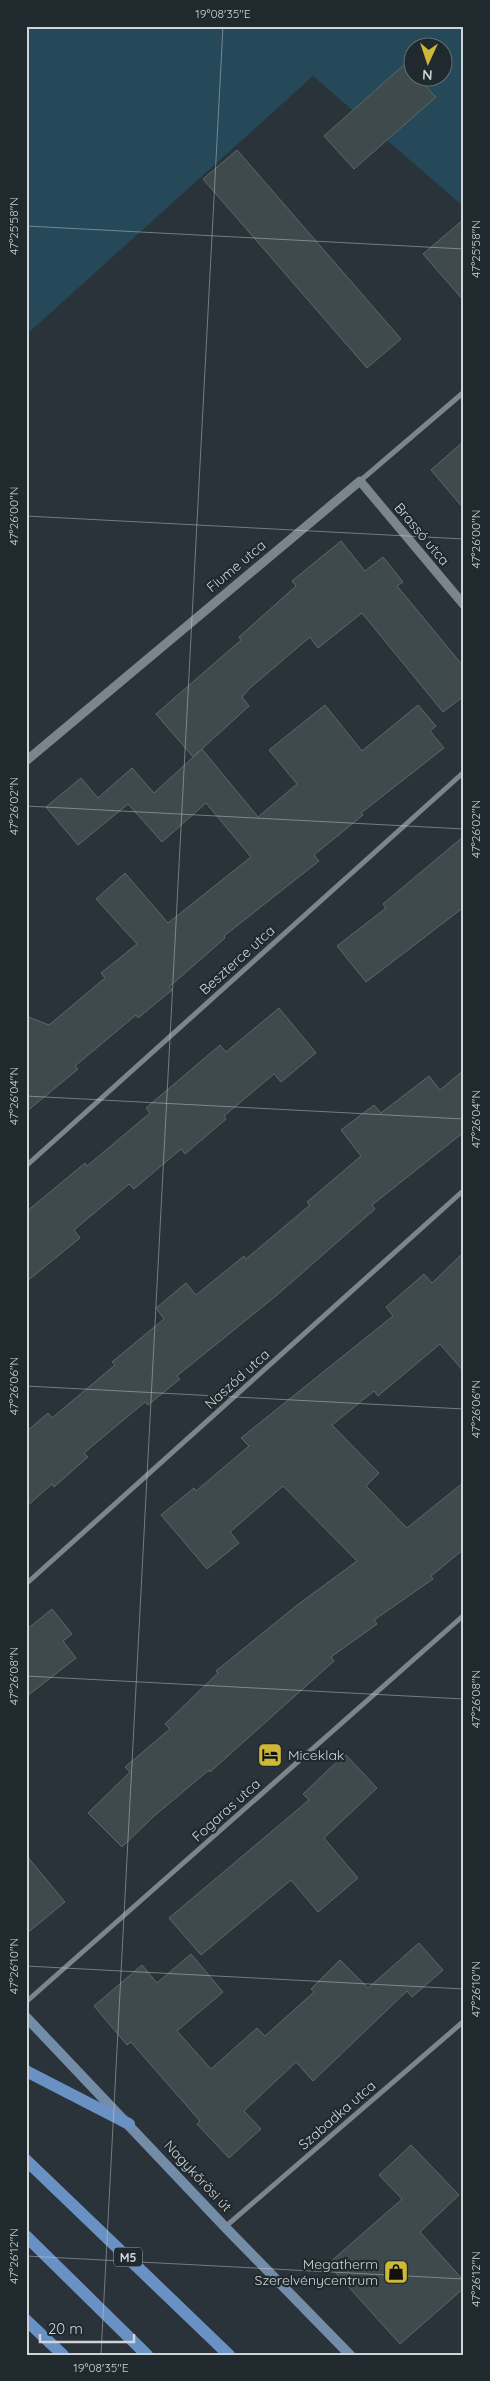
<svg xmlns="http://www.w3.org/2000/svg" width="490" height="2381" font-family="Quicksand,sans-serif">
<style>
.green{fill:#254959;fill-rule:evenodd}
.building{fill:#3e4a4c;stroke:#5c696a}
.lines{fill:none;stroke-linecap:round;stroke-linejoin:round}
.minor{stroke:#7b868c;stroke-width:5}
.tertiary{stroke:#7b868c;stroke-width:9}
.secondary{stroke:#738ca7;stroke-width:10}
.primary{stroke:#6a91c3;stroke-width:12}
.ticks{fill:none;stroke:#ced4d7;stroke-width:1;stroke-opacity:0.45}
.labels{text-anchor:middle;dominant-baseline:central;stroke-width:4.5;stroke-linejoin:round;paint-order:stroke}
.shield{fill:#20292e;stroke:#9aa1a4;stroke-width:1}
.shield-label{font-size:12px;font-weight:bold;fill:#ced4d7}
.street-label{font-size:14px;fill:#ced4d7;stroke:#20292e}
.poi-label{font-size:14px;fill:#ced4d7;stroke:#20292e;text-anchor:start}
.neatline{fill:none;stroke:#ced4d7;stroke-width:2}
.ticks-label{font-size:12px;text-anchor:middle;fill:#ced4d7}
</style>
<rect width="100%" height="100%" fill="#293339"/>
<path class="green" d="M26,26H464V207L313,76L26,335ZM412,48H442V78H412Z"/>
<path class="building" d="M406,63L412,71V78H418L436,97L354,169L324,136Z
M237,150L401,339L367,368L203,179Z
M464,219V301L423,254Z
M464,441V509L431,470Z
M341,541L365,571L383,557L403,582L397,586L464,667V696L443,712L362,613L318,648L310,637L250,688L242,697L249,706L193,757L156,714L241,640L239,637L296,586L292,581Z
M325,705L362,751L418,705L436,726L430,731L444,748L361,813L363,815L314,855L319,861L224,936L225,938L169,987L172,990L138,1018L136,1015L75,1066L78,1069L26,1112V1016L49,1025L105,978L101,973L137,944L96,899L125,873L168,923L251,857L206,803L162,842L128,804L78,845L46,807L81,778L98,798L132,768L154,793L202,749L258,817L297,784L269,750Z
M464,836V907L366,982L337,946L386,908L383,904Z
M279,1008L316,1053L281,1082L274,1074L224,1116L226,1119L185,1154L181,1149L134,1189L129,1184L74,1230L80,1238L26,1282V1212L85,1163L87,1166L150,1113L146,1108L220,1045L226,1052Z
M464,1070V1132L372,1205L375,1209L277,1295L177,1376L180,1379L148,1405L145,1402L84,1453L88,1457L54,1487L52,1484L26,1507V1432L48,1413L52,1418L115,1365L112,1362L164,1319L156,1308L186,1283L196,1295L244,1256L246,1259L310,1205L307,1202L361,1156L341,1130L374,1105L381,1113L429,1076L440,1090Z
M464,1252V1372L440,1344L378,1396L374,1391L332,1425L379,1473L366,1486L407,1528L464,1482V1549L431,1576L433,1579L374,1620L377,1624L331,1657L334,1661L210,1772L209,1770L153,1817L122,1847L88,1813L130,1772L125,1767L170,1729L165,1724L218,1673L216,1671L296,1606L357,1561L283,1486L230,1532L239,1543L207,1569L161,1515L194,1488L196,1491L249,1446L241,1438L393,1316L386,1307L424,1274L432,1283Z
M52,1609L72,1634L63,1641L76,1658L26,1697V1630Z
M345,1754L377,1788L324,1838L358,1878L318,1912L291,1880L201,1955L169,1918L309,1800L303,1794Z
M26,1855L65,1902L26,1934Z
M419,1943L443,1970L412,1997L407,1991L313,2081L296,2062L244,2111L261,2129L229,2158L197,2124L200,2121L131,2042L127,2045L94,2006L142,1965L157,1983L191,1954L223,1992L177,2031L211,2069L257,2028L265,2036L314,1992L311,1989L340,1960L368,1988Z
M411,2145L459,2195L420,2232L464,2281V2288L400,2344L328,2264L402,2199L379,2175Z"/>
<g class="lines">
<path class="minor" d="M360,481L464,392
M26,1166L464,772
M26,1584L464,1190
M26,2002L464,1615
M225,2227L464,2021"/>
<path class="tertiary" d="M26,761L360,481L464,605"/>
<path class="secondary" d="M26,2017L225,2227L350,2355"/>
<path class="primary" d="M26,2071L129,2124
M26,2160L229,2355
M26,2236L147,2355
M26,2320L63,2355"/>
</g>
<path class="ticks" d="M26,226L464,249M26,516L464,539M26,806L464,829M26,1096L464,1119M26,1386L464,1409M26,1676L464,1699M26,1966L464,1989M26,2256L464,2279M101,2355L223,26"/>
<defs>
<symbol id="hotel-square" viewBox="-11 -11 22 22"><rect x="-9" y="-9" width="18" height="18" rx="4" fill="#cfb837" stroke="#20292e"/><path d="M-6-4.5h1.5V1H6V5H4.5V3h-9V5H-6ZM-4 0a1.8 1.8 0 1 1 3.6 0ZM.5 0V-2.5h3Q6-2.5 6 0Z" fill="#111"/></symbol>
<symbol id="shop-square" viewBox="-11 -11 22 22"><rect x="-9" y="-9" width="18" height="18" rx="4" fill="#cfb837" stroke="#20292e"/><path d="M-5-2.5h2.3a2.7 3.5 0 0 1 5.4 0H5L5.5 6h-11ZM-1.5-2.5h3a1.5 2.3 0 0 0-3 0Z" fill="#111"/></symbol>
</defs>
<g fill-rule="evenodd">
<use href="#hotel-square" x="256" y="1741" width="28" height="28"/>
<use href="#shop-square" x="382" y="2258" width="28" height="28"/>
</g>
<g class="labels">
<rect class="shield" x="114" y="2247.5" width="28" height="19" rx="4"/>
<g class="shield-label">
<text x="128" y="2257">M5</text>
</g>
<g class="street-label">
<text transform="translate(422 534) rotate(50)">Brassó utca</text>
<text transform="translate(236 566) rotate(-40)">Fiume utca</text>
<text transform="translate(237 960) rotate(-42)">Beszterce utca</text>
<text transform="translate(237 1379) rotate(-42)">Naszód utca</text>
<text transform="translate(226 1810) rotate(-42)">Fogaras utca</text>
<text transform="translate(337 2115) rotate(-41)">Szabadka utca</text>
<text transform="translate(198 2176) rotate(47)">Nagykőrösi út</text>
</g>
<g class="poi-label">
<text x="288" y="1755">Miceklak</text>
<text x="378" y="2264" text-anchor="end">Megatherm<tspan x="378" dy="16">Szerelvénycentrum</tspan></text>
</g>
</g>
<rect width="490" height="2381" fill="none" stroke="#20292e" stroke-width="55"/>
<g transform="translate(428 62) rotate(183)"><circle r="24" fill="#20292e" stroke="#666d72"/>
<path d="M0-4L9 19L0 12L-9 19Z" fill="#cfb837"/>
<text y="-8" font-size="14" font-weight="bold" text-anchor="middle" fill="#ced4d7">N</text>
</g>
<path d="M40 2334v8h94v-8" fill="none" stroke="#ced4d7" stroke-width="2.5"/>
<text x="48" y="2334" font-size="15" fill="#ced4d7" stroke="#20292e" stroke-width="4" paint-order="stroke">20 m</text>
<rect x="28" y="28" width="434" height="2326" class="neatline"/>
<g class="ticks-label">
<text x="223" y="18">19°08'35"E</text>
<text transform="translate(14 226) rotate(-90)" y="4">47°25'58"N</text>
<text transform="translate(476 249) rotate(-90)" y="4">47°25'58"N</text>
<text transform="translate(14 516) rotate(-90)" y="4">47°26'00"N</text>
<text transform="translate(476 539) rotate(-90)" y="4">47°26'00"N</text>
<text transform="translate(14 806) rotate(-90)" y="4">47°26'02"N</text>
<text transform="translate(476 829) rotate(-90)" y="4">47°26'02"N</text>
<text transform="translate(14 1096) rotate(-90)" y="4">47°26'04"N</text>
<text transform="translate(476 1119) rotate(-90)" y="4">47°26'04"N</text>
<text transform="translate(14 1386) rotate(-90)" y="4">47°26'06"N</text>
<text transform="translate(476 1409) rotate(-90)" y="4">47°26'06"N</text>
<text transform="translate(14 1676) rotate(-90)" y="4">47°26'08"N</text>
<text transform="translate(476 1699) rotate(-90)" y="4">47°26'08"N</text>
<text transform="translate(14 1966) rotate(-90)" y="4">47°26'10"N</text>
<text transform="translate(476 1989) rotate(-90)" y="4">47°26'10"N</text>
<text transform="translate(14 2256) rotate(-90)" y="4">47°26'12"N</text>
<text transform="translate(476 2279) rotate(-90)" y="4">47°26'12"N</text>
<text x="101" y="2372">19°08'35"E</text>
</g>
</svg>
